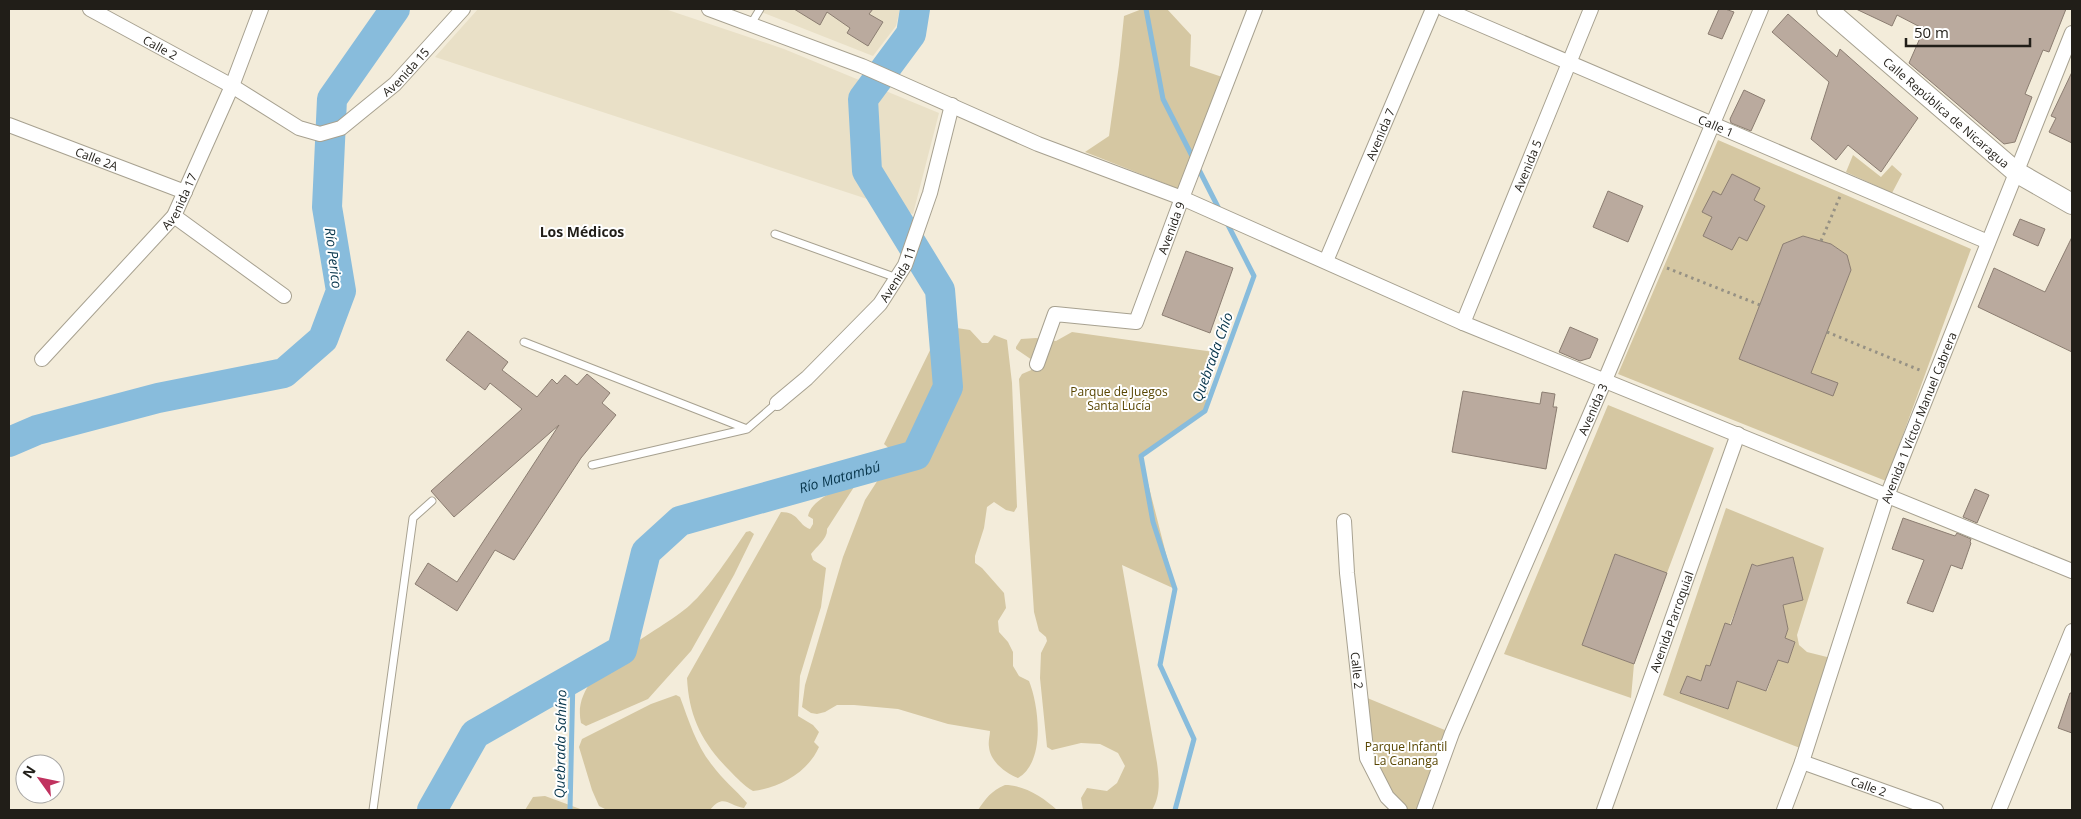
<svg xmlns="http://www.w3.org/2000/svg" width="2081" height="819" font-family="'Open Sans',sans-serif">
<style>
.built{fill:#e9e0c7}
.green{fill:#d5c7a2;fill-rule:evenodd}
.lines{fill:none;stroke-linecap:round;stroke-linejoin:round}
.stream{stroke:#88bcdc;stroke-width:5}
.river{stroke:#88bcdc;stroke-width:30}
.building{fill:#baaa9e;stroke:#8b7d71}
.service-casing{stroke:#a7a190;stroke-width:9}
.minor-casing{stroke:#a7a190;stroke-width:16}
.secondary-casing{stroke:#a7a190;stroke-width:22}
.path{stroke:#969184;stroke-width:3;stroke-dasharray:2.5 4;stroke-linecap:butt}
.service{stroke:#fff;stroke-width:7}
.minor{stroke:#fff;stroke-width:14}
.secondary{stroke:#fff;stroke-width:20}
.labels{text-anchor:middle;dominant-baseline:central;stroke-width:4;stroke-linejoin:round;paint-order:stroke}
.street-label{font-size:12px;fill:#211e18;stroke:#fff}
.park-label{font-size:12px;fill:#584501;stroke:#fff}
.neighbourhood-label{font-size:14px;font-weight:bold;fill:#211e18;stroke:#fff}
.water-label{font-size:14px;font-style:italic;fill:#07354b;stroke:#fff}
</style>
<rect width="100%" height="100%" fill="#f3ecda"/>
<path class="built" d="M478,9H665L784,49L939,113L913,214L435,57Z
M754,9H900L896,26L873,56Z"/>
<path class="green" d="M1142,9H1167L1191,35L1190,66L1228,79L1184,191L1085,152L1109,136L1119,65L1124,16Z
M1718,140L1971,249L1886,481L1618,374ZM1803,236L1831,244L1847,255L1851,270L1811,373L1837,383L1833,395L1739,359L1783,244Z
M1853,155L1881,177L1892,165L1902,174L1892,193L1846,172Z
M950,327L970,330L982,343H988L994,335L1007,340L1012,383L1017,507L1014,512L1006,510L994,502L987,507L984,528L975,556V563L982,568L1004,593L1006,608L998,621L999,632L1008,642L1013,652V666L1019,676L1029,681C1039,706 1046,762 1018,778C1005,773 990,761 989,747C988,741 990,736 990,731L948,724L898,709L854,705H837L825,712L817,714L811,713L802,707L805,685L843,557L865,500L885,469L892,451L884,444L937,336L941,329Z
M1072,332L1214,352L1205,411L1141,456L1175,589L1122,565L1157,763C1159,779 1161,795 1152,810H1083L1081,798L1087,788L1107,791L1117,783L1125,766L1118,753L1100,744L1081,743L1052,750L1047,747L1040,678L1041,653L1047,641L1046,637L1039,631L1034,612L1019,379L1022,374L1036,368L1035,362L1016,349V347L1021,339L1036,338L1056,341Z
M1608,405L1714,448L1667,573L1615,554L1582,645L1634,664L1631,698L1504,654Z
M851,484L854,487L827,529C828,538 817,546 811,554L813,560L826,568L821,607L800,676L798,716L813,725L819,732L814,742L819,747C808,772 780,788 753,791C744,786 737,778 730,771C702,743 689,717 687,678L781,512C799,512 798,525 810,529L813,524V519L808,516C811,500 838,489 851,484Z
M1726,508L1824,548L1797,635L1799,645L1807,652L1831,658L1800,748L1663,695ZM1793,557L1803,600L1783,605L1788,629L1785,638L1795,642L1788,663L1778,660L1767,691L1728,678L1732,697L1727,709L1681,693L1687,676L1701,681C1724,643 1738,606 1753,564L1774,572L1772,562Z
M750,531L754,534L734,575L691,651L648,699L586,726L581,723C569,669 657,635 690,605C709,588 731,554 746,532Z
M676,695L680,697C689,721 696,745 712,765C722,779 736,790 747,803L744,808C728,806 724,793 710,810H607L599,806L592,790L579,747L582,739L651,704Z
M1360,695L1452,733L1424,810H1400L1367,758Z
M1005,785C1024,785 1044,798 1057,810H978C986,798 991,791 1005,785Z
M545,796L583,810H525L533,797Z"/>
<g class="lines">
<path class="stream" d="M1146,9L1163,99L1220,211
M570,810L573,678
M1175,810L1194,739L1160,665L1175,589L1153,522L1141,456L1205,411L1254,276L1226,221"/>
<g class="river">
<path d="M9,442L37,430L158,398L284,373L323,339L341,291L327,207L332,99L395,9"/>
<path id="s1" d="M432,810L475,734L622,650L646,552L680,521L916,455L948,387L940,290L867,171L863,99L911,34L915,9"/>
</g>
</g>
<path class="building" d="M794,9H873L869,14L883,22L868,46L847,33L850,28L827,12L820,25Z
M1719,9H1725L1734,12L1722,39L1708,34Z
M1856,9H2066L2049,52L2043,50L2025,94L2032,97L2015,142L2004,144L1909,63L1924,29L1897,15L1892,26Z
M1788,14L1837,57L1840,49L1918,118L1881,172L1848,145L1836,160L1811,139L1829,82L1772,32Z
M2072,72V143L2049,132L2056,118L2051,116Z
M1744,90L1765,100L1751,131L1731,123L1730,119Z
M1732,174L1760,188L1754,200L1765,206L1747,241L1739,237L1732,250L1703,236L1712,217L1702,212L1713,191L1721,195Z
M1608,191L1643,206L1628,242L1593,227Z
M2020,219L2045,229L2038,246L2013,235Z
M1803,236L1831,244L1847,255L1851,270L1811,373L1838,383L1833,396L1739,359L1783,244Z
M2072,237V352L1978,307L1994,268L2045,292Z
M1186,251L1233,268L1210,333L1162,315Z
M1570,327L1598,339L1590,358L1580,361L1559,352Z
M468,331L508,362L502,370L537,397L552,379L557,384L565,375L577,385L587,374L610,393L602,403L616,415L581,458L514,560L495,550L457,611L415,584L428,563L457,582L559,425L454,517L431,491L522,409L490,383L485,390L446,360Z
M1463,391L1540,404L1542,392L1555,394L1553,407H1557L1546,469L1452,452Z
M1975,489L1989,495L1977,523L1963,517Z
M1903,518L1955,536L1957,533L1971,539L1970,542L1971,543L1962,569L1951,565L1933,612L1907,603L1924,560L1892,549Z
M1615,554L1667,573L1634,664L1582,645Z
M1793,557L1803,600L1783,605L1788,629L1785,638L1795,642L1788,663L1778,660L1766,691L1737,681L1728,709L1680,693L1687,676L1701,681L1706,665L1710,666L1725,623L1731,625L1752,564L1757,566Z
M2070,693H2072V733L2058,728Z"/>
<g class="lines">
<defs>
<path id="service" d="M751,24L760,9
M775,234L897,278
M524,342L747,429
M592,465L747,429L777,403
M373,810L413,518L432,501"/>
<g id="minor">
<path id="s2" d="M90,9L232,86L299,128L320,134L341,128L395,84L463,9"/>
<path d="M709,9L862,66L1038,144L1182,198L1463,323L2072,571"/>
<path id="s3" d="M1444,9L1988,242"/>
<path id="s4" d="M9,125L185,192"/>
<path d="M174,216L284,296"/>
<path id="s5" d="M1326,261L1433,9"/>
<path id="s6" d="M1463,323L1591,9"/>
<path id="s7" d="M42,359L174,216L232,86L261,9"/>
<path id="s8" d="M1037,364L1055,314L1136,322L1182,198L1255,9"/>
<path id="s9" d="M777,403L807,378L880,304L905,265L930,193L952,105"/>
<path id="s10" d="M1344,521L1347,573L1367,758L1387,797L1400,810"/>
<path id="s11" d="M1802,762L1936,810"/>
<path id="s12" d="M1424,810L1452,733L1605,380L1761,9"/>
<path id="s13" d="M1604,810L1738,434"/>
<path id="s14" d="M1784,810L1802,762L1887,496L2072,33"/>
<path d="M1999,810L2072,631"/>
</g>
<g id="secondary">
<path id="s15" d="M1827,9L2016,172L2072,204"/>
</g>
</defs>
<use href="#service" class="service-casing"/>
<use href="#minor" class="minor-casing"/>
<use href="#secondary" class="secondary-casing"/>
<path class="path" d="M1821,241L1841,194
M1667,268L1760,305
M1827,332L1922,371"/>
<use href="#service" class="service"/>
<use href="#minor" class="minor"/>
<use href="#secondary" class="secondary"/>
</g>
<g class="labels">
<g class="street-label">
<text stroke="none"><textPath href="#s2" startOffset="80">Calle 2</textPath></text>
<text stroke="none"><textPath href="#s2" startOffset="370">Avenida 15</textPath></text>
<text stroke="none"><textPath href="#s15" startOffset="158">Calle República de Nicaragua</textPath></text>
<text stroke="none"><textPath href="#s3" startOffset="296">Calle 1</textPath></text>
<text stroke="none"><textPath href="#s5" startOffset="138">Avenida 7</textPath></text>
<text stroke="none"><textPath href="#s4" startOffset="94">Calle 2A</textPath></text>
<text stroke="none"><textPath href="#s6" startOffset="170">Avenida 5</textPath></text>
<text stroke="none"><textPath href="#s7" startOffset="210">Avenida 17</textPath></text>
<text stroke="none"><textPath href="#s8" startOffset="235">Avenida 9</textPath></text>
<text stroke="none"><textPath href="#s9" startOffset="178">Avenida 11</textPath></text>
<text stroke="none"><textPath href="#s12" startOffset="435">Avenida 3</textPath></text>
<text stroke="none"><textPath href="#s14" startOffset="415">Avenida 1 Víctor Manuel Cabrera</textPath></text>
<text stroke="none"><textPath href="#s13" startOffset="200">Avenida Parroquial</textPath></text>
<text stroke="none"><textPath href="#s10" startOffset="150">Calle 2</textPath></text>
<text stroke="none"><textPath href="#s11" startOffset="71">Calle 2</textPath></text>
</g>
<g class="park-label">
<text x="1119" y="391">Parque de Juegos<tspan x="1119" dy="14">Santa Lucía</tspan></text>
<text x="1406" y="746">Parque Infantil<tspan x="1406" dy="14">La Cananga</tspan></text>
</g>
<g class="neighbourhood-label">
<text x="582" y="231">Los Médicos</text>
</g>
<g class="water-label">
<text transform="translate(334 258) rotate(83)">Río Perico</text>
<text transform="translate(1212 357) rotate(-70)">Quebrada Chío</text>
<text stroke="none"><textPath href="#s1" startOffset="569">Río Matambú</textPath></text>
<text transform="translate(560 744) rotate(-89)">Quebrada Sahíno</text>
</g>
</g>
<rect width="2081" height="819" fill="none" stroke="#211e18" stroke-width="20"/>
<g transform="translate(40 779) rotate(303)"><circle r="24" fill="#ffffff" stroke="#a6a5a3"/>
<path d="M0-4L9 19L0 12L-9 19Z" fill="#c0325f"/>
<text y="-8" font-size="14" font-weight="bold" text-anchor="middle" fill="#211e18">N</text>
</g>
<path d="M1906 38v8h124v-8" fill="none" stroke="#211e18" stroke-width="2.5"/>
<text x="1914" y="38" font-size="15" fill="#211e18" stroke="#ffffff" stroke-width="4" paint-order="stroke">50 m</text>
</svg>
